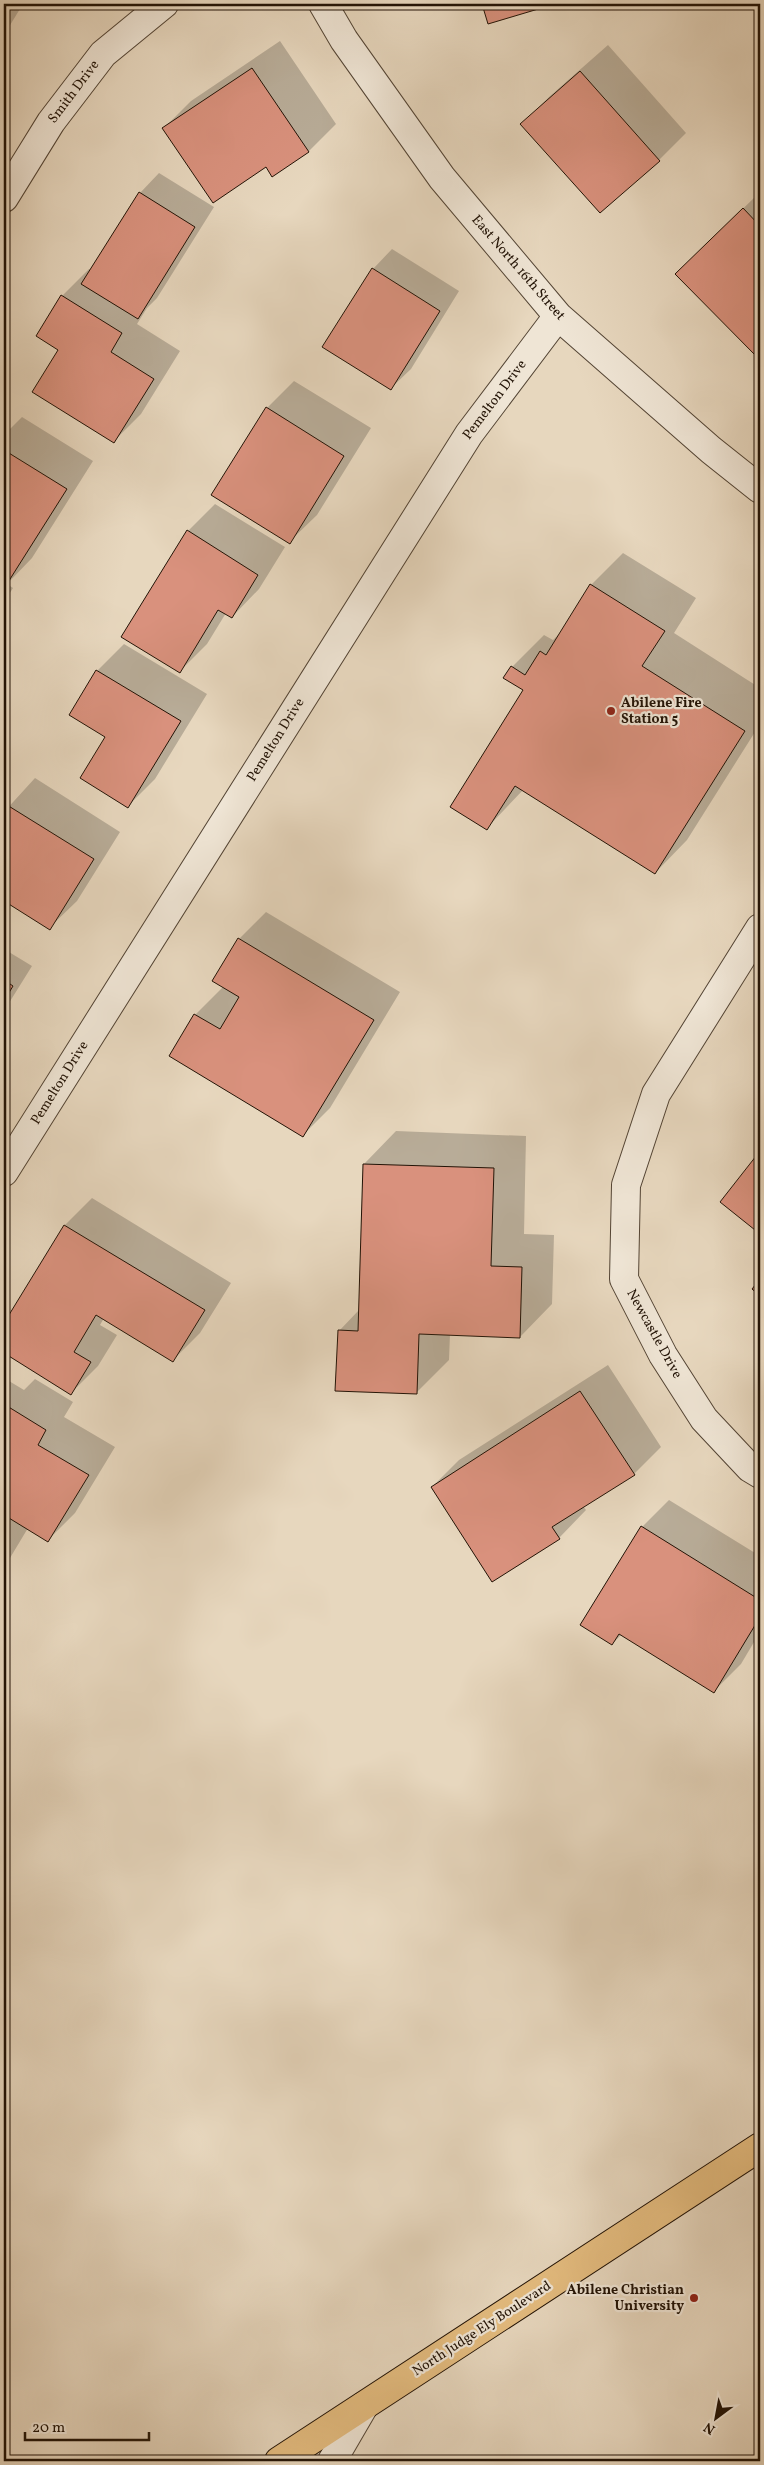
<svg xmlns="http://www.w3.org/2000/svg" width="764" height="2465" font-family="Vollkorn,serif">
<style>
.shadow{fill:#0003}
.building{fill:#d9917d;stroke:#221306}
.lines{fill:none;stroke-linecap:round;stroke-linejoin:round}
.minor-casing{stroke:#534434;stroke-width:30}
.major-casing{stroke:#221306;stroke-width:30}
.minor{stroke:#efe5d5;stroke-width:28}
.major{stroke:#e4bc7f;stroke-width:28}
.poi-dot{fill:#8f2418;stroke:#efe5d5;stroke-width:2}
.labels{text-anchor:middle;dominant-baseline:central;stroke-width:4.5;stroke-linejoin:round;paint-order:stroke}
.street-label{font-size:14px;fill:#221306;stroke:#efe5d5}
.poi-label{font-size:14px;font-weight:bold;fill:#221306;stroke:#efe5d5;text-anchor:start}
</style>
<rect width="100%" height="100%" fill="#e7d7be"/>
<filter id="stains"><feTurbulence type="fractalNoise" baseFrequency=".004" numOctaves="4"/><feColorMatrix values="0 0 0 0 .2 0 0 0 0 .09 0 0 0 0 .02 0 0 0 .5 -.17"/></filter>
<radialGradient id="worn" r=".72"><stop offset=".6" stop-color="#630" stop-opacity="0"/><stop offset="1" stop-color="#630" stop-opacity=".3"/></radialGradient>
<path class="shadow" d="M4,4H23L4,35Z
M484,4H551L489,22Z
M280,41L336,124L309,151L273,175L266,165L164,128L191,101Z
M608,45L686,133L659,160L522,124L549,97Z
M159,173L214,207L157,298L147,308L137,324L180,351L141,414L114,441L60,350L62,296L89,269L91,270L140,193Z
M760,192V350L756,355L704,247Z
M392,249L459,291L411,369L391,388L373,269Z
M294,381L371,428L317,515L289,542L267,408Z
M22,417L93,461L32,558L7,584L13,588L4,602V435Z
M215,504L285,547L259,589L232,617L226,613L207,644L180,671L188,531Z
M623,553L696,598L674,633L760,688V724L687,840L655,873L523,790L486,829L525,690L512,667L544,635L553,640L563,630L591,585Z
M124,644L207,694L155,779L128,806L106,737L97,671Z
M35,778L120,832L77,901L49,928L4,900V812Z
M266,912L400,992L330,1108L303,1135L195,1015L223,987L239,939Z
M4,949L32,966L4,1011Z
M396,1131L526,1136L524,1234L554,1235L552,1304L520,1337L450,1334L449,1360L417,1392L339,1331L359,1310L364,1164Z
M760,1153V1232L722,1202Z
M92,1198L231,1283L200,1333L173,1360L104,1318L100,1325L117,1335L98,1366L71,1393L4,1352V1326L65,1225Z
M608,1365L661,1447L634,1474L583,1506L586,1510L559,1538L432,1487L459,1460Z
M4,1378L24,1390L35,1379L73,1402L64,1417L115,1447L75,1513L48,1540L28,1528L4,1568Z
M669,1500L760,1556V1632L741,1664L714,1691L622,1634L612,1644L642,1527Z"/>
<path class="building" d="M4,4H13L4,19Z
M482,4H555L488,24Z
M252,68L309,152L272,177L266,167L213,203L162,128Z
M580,71L660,161L600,213L520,124Z
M139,192L195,227L138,319L81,284Z
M743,208L760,226V352L756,356L675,274Z
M372,268L440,311L391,390L322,347Z
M61,295L122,333L111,352L154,379L114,443L32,392L58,350L36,336Z
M266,407L344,456L290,544L211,495Z
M4,450L67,489L5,587L4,586Z
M187,530L258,575L232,618L218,610L180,673L121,637Z
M590,584L665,631L642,666L745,731L655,874L515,786L487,830L450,807L523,690L503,678L511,666L525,675L540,651L546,655Z
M96,670L181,721L128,808L80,778L105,737L69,715Z
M7,805L94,859L50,930L4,901V810Z
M238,938L374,1020L303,1137L169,1056L194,1014L220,1029L239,997L212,981Z
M4,980L13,986L4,1001Z
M760,1151V1234L720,1202Z
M363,1164L494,1168L491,1266L522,1267L520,1338L419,1334L417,1394L335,1391L338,1330L358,1331Z
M64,1225L205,1310L173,1362L96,1315L74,1352L91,1362L71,1395L4,1353V1323Z
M760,1279V1296L752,1289Z
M580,1391L635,1475L552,1527L560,1539L492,1582L431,1487Z
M7,1406L46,1430L38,1445L89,1475L48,1542L4,1515V1411Z
M641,1526L760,1600V1617L714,1693L619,1634L612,1645L580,1625Z"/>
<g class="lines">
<defs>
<path id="minor" d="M323,4L344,40L442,178L558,316L711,450L760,489
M4,198L51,122L103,54L164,4
M760,928L656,1094L626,1185L624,1279L663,1355L704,1419L750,1468L760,1474
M4,1172L469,434L558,316
M332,2461L364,2406"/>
<path id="major" d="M279,2461L760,2147"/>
</defs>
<use href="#minor" class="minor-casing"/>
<use href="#major" class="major-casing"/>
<use href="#minor" class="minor"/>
<use href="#major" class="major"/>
</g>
<g class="poi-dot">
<circle cx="611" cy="711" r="5"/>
<circle cx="694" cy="2298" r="5"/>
</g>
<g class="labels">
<g class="street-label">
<text transform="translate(74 92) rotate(-53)">Smith Drive</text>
<text transform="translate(518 268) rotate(49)">East North 16th Street</text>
<text transform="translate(495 400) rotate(-53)">Pemelton Drive</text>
<text transform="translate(276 740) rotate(-58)">Pemelton Drive</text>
<text transform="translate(60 1083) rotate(-58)">Pemelton Drive</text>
<text transform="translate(654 1334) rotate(61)">Newcastle Drive</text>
<text transform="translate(482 2329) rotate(-33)">North Judge Ely Boulevard</text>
</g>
<g class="poi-label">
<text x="621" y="703">Abilene Fire<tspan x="621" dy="16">Station 5</tspan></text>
<text x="684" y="2290" text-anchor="end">Abilene Christian<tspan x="684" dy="16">University</tspan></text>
</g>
</g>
<rect width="764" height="2465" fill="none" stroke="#e7d7be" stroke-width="20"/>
<rect x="5" y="5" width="754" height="2455" fill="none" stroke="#221306" stroke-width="2.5"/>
<rect x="10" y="10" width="744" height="2445" fill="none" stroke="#221306"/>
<g transform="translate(716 2418) rotate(212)" stroke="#efe5d5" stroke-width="4" paint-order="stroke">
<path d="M0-4L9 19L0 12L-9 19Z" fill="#221306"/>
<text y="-8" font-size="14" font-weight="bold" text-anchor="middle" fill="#221306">N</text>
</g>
<path d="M25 2432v8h124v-8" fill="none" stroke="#221306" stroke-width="2.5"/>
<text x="32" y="2432" font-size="15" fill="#221306" stroke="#efe5d5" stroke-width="4" paint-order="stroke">20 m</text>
<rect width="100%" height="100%" filter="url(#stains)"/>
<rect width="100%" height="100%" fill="url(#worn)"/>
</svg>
